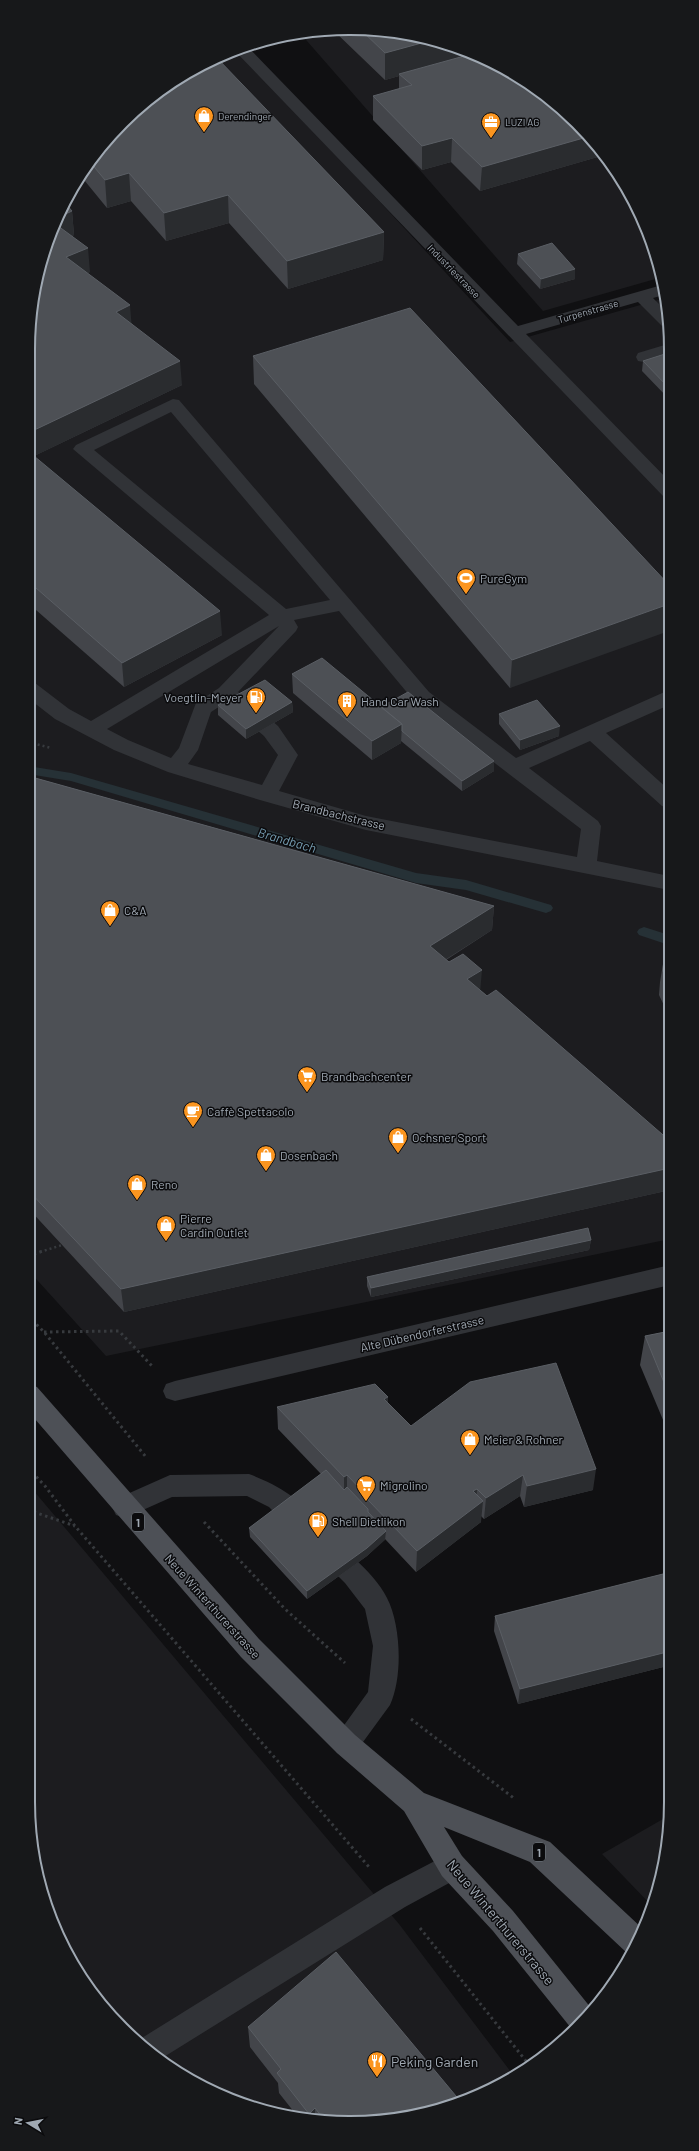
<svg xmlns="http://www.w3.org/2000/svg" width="699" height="2151" font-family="Barlow,sans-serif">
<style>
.built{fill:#1c1c1f}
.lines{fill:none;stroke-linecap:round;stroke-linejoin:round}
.stream{fill:#263136;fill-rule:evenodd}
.path-far1{stroke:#373a3e;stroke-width:2.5;stroke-dasharray:2 3;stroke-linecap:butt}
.path{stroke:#373a3e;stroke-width:3;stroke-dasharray:2.5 3.5;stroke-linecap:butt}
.minor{fill:#313337;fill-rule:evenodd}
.major{fill:#4d5056;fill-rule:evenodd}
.wall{fill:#43454a}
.shaded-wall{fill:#2a2c2f}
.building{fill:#4d5055;stroke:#5a5e64}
.labels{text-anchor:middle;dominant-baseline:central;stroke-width:3;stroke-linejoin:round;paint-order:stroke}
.far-poi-label{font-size:10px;fill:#a0a9b3;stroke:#0b0b0d;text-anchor:start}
.far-street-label{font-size:10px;fill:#a0a9b3;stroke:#0b0b0d}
.shield{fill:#0b0b0d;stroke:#737a81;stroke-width:1}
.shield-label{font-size:11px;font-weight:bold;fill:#a0a9b3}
.poi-label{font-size:12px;fill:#a0a9b3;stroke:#0b0b0d;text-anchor:start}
.street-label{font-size:12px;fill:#a0a9b3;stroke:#0b0b0d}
.water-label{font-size:13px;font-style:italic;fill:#759cb1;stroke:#0b0b0d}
.near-street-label{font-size:14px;fill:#a0a9b3;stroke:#0b0b0d}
.near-poi-label{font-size:14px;fill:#a0a9b3;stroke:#0b0b0d;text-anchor:start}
.rim{fill:none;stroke:#a0a9b3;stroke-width:2}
</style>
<rect width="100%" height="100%" fill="#101012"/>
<path class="built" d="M350,28L577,122L638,208L659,278L543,311L300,33Z
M238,49L510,342L665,298L668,307L670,1239L106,1356L28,1270V350L53,226L82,171L171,82L227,52Z
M28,1484L399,1924L514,2076L491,2090L433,2112L308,2120L207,2090L154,2056L108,2014L52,1924L34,1864L28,1801Z
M670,1815L665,1864L652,1906L602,1854Z"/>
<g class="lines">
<path class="stream" d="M28,766L71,773L416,873L466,880L551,905L553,908L551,911L546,913L466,890L416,883L71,781L28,774Z
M644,927L669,935V945L639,935L637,932L639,929Z"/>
<path class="path-far1" d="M28,742L51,748
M40,1252L62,1245"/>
<path class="path" d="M28,1256L43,1251
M28,1316L44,1332L146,1457
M44,1332L119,1331L152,1366
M28,1468L45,1486L75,1526L369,1867
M28,1510L75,1526
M204,1522L285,1609L345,1663
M411,1719L515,1799
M420,1928L530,2066"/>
<path class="minor" d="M247,46L518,326L662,285L664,295L653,298L668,313V327L662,326L638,302L526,334L669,481V497L663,496L234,50Z
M668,344V354L644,362L638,361L636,357L638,353Z
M173,399L179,400L429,692L516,758L669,690V705L606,733L669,790V808L662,806L590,741L529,768L598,821L601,826L597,861L669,876V890L366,830L260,800L168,772L114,750L55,719L28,698V681L35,683L69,709L91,721L269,615L73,449L76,445ZM171,412L330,600L286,609L94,450ZM339,611L415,702L581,829L577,857L366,816L279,791L298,755L278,726L238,692L296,631L298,627L294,620ZM279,626L219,688L196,703L179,748L171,758L128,740L107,729ZM225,703L264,736L278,755L262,785L188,764L198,750L211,712Z
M670,1265V1285L175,1401L166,1398L163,1391L166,1384L175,1381Z
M249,1474C275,1484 303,1498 316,1525L312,1533L303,1536L294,1533L269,1507L247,1496L172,1497L125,1518L116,1515L112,1507L116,1499L170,1475Z
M328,1538C340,1542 347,1551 356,1560C367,1570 380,1584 387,1598C401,1625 403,1677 390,1705L355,1753L346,1757L337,1753L333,1744L337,1735L368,1692L373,1646L365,1609L345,1583L319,1557L315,1549L319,1541Z
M452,1852L462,1856L466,1866L462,1876L405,1907L159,2060L137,2041L385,1887Z"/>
<path class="major" d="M28,1384L37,1387L259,1639L355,1735L424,1793L550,1842L644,1930L631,1954L627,1953L530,1862L444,1827L462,1856L513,1911L591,2008L571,2028L493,1931L442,1876L404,1811L337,1753L241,1657L28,1411Z"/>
</g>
<path class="wall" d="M350,28L412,34L577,122L601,156L480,191L451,162L422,170L373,120V96L399,89V76L385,80L333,30Z
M122,122L384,232L383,260L288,289L229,223L166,241L131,201L107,208L80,175L82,171Z
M72,211L74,235L72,236L90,272L87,273L132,324L182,385L34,456L222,635L124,687L28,603V350Z
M518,254L575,279L540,289L517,264Z
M668,353V398L642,371L643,361Z
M253,356L669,585L510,688L254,384Z
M292,674L381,707L494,761V771L462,791L401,741V743L372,760L293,693Z
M292,702L293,712L246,739L218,715V705Z
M499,714L559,736L520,750L499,724Z
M28,776L494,906L492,930L446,960L480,990L670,1141V1190L124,1312L28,1208Z
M669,952L670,1018L659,995L660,982L664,958Z
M591,1240L589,1250L371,1297L367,1286V1277Z
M670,1331V1426L666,1427L640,1365L645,1336Z
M388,1403L411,1426L593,1490L524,1507L520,1496L484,1519L481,1516V1522L416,1572L385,1539L367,1556L307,1599L250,1537L249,1528L321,1474L278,1429L277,1407Z
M671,1572V1665L518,1704L494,1631L495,1616Z
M248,2027L371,2122L308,2120L298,2117L279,2093L278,2083L250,2047Z"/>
<path class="shaded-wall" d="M429,41L470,56L399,74V76L385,80V53Z
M587,137L601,156L480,191L482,167Z
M452,138L451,162L422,170V146Z
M129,173L131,201L107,208L105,180Z
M228,195L229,223L166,241L164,213Z
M72,211L74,235L53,244V226L57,218Z
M384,232L383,260L288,289L287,261Z
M88,248L90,272L69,281L66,257Z
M575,269V279L540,289L541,279Z
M130,305L132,330L116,312Z
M180,361L182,385L28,459V433Z
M669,604V631L510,688L512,660Z
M220,611L222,635L124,687L122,663Z
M292,702L293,712L246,739V729Z
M402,724L401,743L372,760V741Z
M560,726L559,736L520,750V740Z
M494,761V771L462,791V781Z
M494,906L492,930L429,970L430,946Z
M482,970L480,993L467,979Z
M670,1168V1190L124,1312L121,1289Z
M591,1240L589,1250L371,1297V1288Z
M388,1397V1418L384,1399Z
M670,1404V1426L666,1427Z
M596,1469L593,1490L524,1507L527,1486Z
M347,1475V1496L344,1498V1477Z
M523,1475L520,1496L484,1519L486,1498Z
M477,1489L476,1506L483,1501L481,1522L416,1572L417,1551L473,1491Z
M386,1531L385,1540L367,1556L307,1599V1591Z
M671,1651V1665L518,1704L520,1689Z
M315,2108V2121L310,2120L309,2114Z"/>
<path class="building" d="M360,29L412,34L429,41L385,53Z
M468,55L510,71L577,122L587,137L482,167L452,138L422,146L373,96L412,85L399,74Z
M217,58L384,232L287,261L228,195L164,213L129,173L105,180L90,162L122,122L171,82Z
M65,203L72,211L57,218Z
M54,223L88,248L66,257L130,305L116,312L180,361L28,433V350L34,287L53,226Z
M552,243L575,269L541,279L518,254Z
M410,308L669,585V604L512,660L253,356Z
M668,353V387L643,361Z
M28,451L220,611L122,663L28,581Z
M322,658L402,724L372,741L292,674Z
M265,680L292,702L246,729L218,705Z
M408,692L494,761L462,781L402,731V724L381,707Z
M537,700L560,726L520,740L499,714Z
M28,776L494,906L430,946L449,962L463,954L482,970L467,979L487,996L496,990L670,1141V1168L121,1289L28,1190Z
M668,952H669V986L663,971L664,958Z
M588,1228L591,1240L371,1288L367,1277Z
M670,1331V1397L645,1336Z
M556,1363L596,1469L527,1486L523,1475L486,1498L477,1489L473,1491L483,1501L417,1551L368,1500L369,1498L347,1475L344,1477L277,1407L375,1384L388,1397L384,1399L411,1426L470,1382Z
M326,1470L344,1490L347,1487L368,1509V1512L386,1531L367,1548L307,1591L249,1528Z
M671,1572V1651L520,1689L495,1616Z
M336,1952L461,2102L433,2112L371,2122L325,2121L315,2108L309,2114L277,2073L281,2069L248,2027Z"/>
<defs>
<symbol id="shop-pin" viewBox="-11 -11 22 30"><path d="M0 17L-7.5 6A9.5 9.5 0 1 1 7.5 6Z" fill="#fb951f" stroke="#0b0b0d"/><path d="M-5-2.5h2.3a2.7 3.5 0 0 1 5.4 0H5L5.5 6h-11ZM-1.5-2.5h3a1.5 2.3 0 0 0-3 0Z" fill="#fff"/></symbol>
<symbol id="office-pin" viewBox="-11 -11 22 30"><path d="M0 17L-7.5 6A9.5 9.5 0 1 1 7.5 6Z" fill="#fb951f" stroke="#0b0b0d"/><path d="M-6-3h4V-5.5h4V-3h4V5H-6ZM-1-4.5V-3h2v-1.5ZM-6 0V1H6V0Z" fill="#fff"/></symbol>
<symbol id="stadium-pin" viewBox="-11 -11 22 30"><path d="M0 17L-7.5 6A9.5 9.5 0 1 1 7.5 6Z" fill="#fb951f" stroke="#0b0b0d"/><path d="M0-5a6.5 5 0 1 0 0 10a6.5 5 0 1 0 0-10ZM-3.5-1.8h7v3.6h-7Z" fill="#fff"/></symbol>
<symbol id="fuel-pin" viewBox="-11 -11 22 30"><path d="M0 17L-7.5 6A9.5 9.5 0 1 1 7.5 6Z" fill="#fb951f" stroke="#0b0b0d"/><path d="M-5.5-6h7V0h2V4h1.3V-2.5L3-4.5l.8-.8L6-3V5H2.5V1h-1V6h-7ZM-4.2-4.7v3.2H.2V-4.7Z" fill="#fff"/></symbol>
<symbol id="building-pin" viewBox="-11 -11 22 30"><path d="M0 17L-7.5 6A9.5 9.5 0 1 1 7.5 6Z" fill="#fb951f" stroke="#0b0b0d"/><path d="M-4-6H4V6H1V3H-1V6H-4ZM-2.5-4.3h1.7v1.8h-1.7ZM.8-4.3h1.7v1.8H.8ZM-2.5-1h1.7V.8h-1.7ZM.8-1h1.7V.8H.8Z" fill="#fff"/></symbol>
<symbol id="supermarket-pin" viewBox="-11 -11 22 30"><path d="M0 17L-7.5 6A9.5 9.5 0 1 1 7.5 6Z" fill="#fb951f" stroke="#0b0b0d"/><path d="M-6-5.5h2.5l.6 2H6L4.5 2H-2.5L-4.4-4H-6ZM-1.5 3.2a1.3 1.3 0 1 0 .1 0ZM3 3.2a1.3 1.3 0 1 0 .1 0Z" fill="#fff"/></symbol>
<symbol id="cafe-pin" viewBox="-11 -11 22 30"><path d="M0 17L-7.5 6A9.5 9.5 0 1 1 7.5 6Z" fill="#fb951f" stroke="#0b0b0d"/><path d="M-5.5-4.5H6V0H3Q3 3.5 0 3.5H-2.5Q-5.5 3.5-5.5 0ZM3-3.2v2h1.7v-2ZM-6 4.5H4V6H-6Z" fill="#fff"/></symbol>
<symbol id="restaurant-pin" viewBox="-11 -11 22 30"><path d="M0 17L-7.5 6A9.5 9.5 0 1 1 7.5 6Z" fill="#fb951f" stroke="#0b0b0d"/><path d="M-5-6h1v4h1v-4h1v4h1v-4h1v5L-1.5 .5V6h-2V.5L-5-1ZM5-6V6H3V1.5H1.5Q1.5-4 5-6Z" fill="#fff"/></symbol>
</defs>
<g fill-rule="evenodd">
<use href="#shop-pin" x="193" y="105" width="22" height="30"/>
<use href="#office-pin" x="480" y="111" width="22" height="30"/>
<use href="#stadium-pin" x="455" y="567" width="22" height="30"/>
<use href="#fuel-pin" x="245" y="686" width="22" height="30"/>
<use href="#building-pin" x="336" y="690" width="22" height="30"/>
<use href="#shop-pin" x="99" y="899" width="22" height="30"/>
<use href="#supermarket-pin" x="296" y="1065" width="22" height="30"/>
<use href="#cafe-pin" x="182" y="1100" width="22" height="30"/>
<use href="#shop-pin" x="387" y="1126" width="22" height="30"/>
<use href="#shop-pin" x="255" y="1144" width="22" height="30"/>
<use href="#shop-pin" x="126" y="1173" width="22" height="30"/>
<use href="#shop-pin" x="155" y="1214" width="22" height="30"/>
<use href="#shop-pin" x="459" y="1428" width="22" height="30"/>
<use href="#supermarket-pin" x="355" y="1474" width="22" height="30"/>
<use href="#fuel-pin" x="307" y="1510" width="22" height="30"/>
<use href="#restaurant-pin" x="366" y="2050" width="22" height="30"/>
</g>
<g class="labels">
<g class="far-poi-label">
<text x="218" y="116">Derendinger</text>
<text x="505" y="122">LUZI AG</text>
</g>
<g class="far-street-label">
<text transform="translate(454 271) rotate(46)">Industriestrasse</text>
<text transform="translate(588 311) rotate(-16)">Turpenstrasse</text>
</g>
<g class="shield">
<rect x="132" y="1513" width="12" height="18" rx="3"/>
<rect x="533" y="1843" width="12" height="18" rx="3"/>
</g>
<g class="shield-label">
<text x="138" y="1522">1</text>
<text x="539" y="1852">1</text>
</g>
<g class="poi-label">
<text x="480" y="578">PureGym</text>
<text x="242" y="697" text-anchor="end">Voegtlin-Meyer</text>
<text x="361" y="701">Hand Car Wash</text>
<text x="124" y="910">C&amp;A</text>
<text x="321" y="1076">Brandbachcenter</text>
<text x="207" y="1111">Caffè Spettacolo</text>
<text x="412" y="1137">Ochsner Sport</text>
<text x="280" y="1155">Dosenbach</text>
<text x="151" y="1184">Reno</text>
<text x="180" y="1218">Pierre<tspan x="180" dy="14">Cardin Outlet</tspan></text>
<text x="484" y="1439">Meier &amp; Rohner</text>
<text x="380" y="1485">Migrolino</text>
<text x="332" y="1521">Shell Dietlikon</text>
</g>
<g class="street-label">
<text transform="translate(339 814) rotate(14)">Brandbachstrasse</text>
<text transform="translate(422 1333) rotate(-13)">Alte Dübendorferstrasse</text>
<text transform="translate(213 1606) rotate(48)">Neue Winterthurerstrasse</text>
</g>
<g class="water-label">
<text transform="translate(287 840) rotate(16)">Brandbach</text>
</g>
<g class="near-street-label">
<text transform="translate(501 1922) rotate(50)">Neue Winterthurerstrasse</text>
</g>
<g class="near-poi-label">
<text x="391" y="2061">Peking Garden</text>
</g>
</g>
<path d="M0 0H699V2151H0ZM349 35H350A314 314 0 0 1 664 349V1802A314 314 0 0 1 350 2116H349A314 314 0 0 1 35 1802V349A314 314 0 0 1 349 35Z" fill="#17181a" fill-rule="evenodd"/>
<path class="rim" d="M349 35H350A314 314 0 0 1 664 349V1802A314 314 0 0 1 350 2116H349A314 314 0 0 1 35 1802V349A314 314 0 0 1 349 35Z"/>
<g transform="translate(28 2123) rotate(280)" stroke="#0b0b0d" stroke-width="3" paint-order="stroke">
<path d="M0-3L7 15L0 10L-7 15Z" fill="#a0a9b3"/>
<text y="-6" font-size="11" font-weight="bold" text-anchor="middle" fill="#a0a9b3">N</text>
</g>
</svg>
